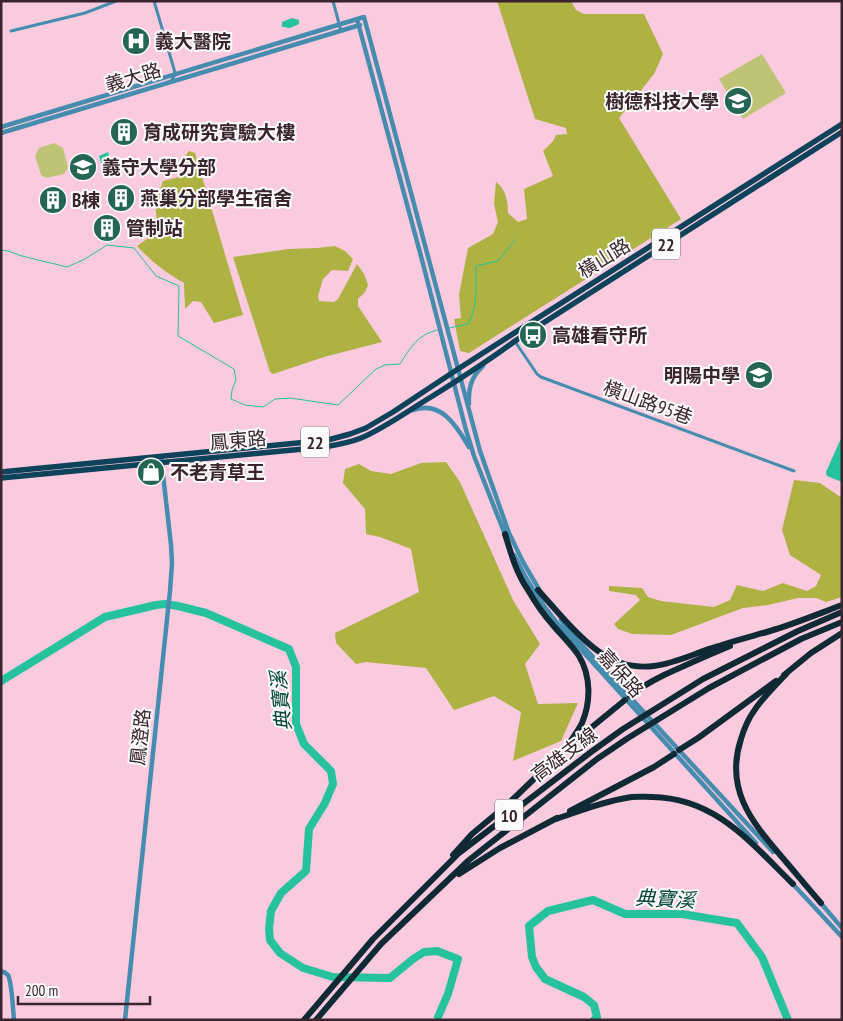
<svg xmlns="http://www.w3.org/2000/svg" width="843" height="1021" font-family="'PT Sans Narrow','Noto Sans TC',sans-serif">
<style>
.green{fill:#bec375}
.forest{fill:#adb242}
.water{fill:#25c29d}
.lines{fill:none;stroke-linecap:round;stroke-linejoin:round}
.stream{stroke:#25c29d;stroke-width:1}
.river{stroke:#25c29d;stroke-width:8}
.minor{stroke:#468cae;stroke-width:3}
.tertiary{stroke:#468cae;stroke-width:4.5}
.primary{stroke:#0d435a;stroke-width:5.5}
.motorway{stroke:#0f2935;stroke-width:6}
.labels{text-anchor:middle;dominant-baseline:central;stroke-width:4;stroke-linejoin:round;paint-order:stroke}
.shield{fill:#fbfbfb;stroke:#74646c;stroke-width:1}
.shield-label{font-size:18px;font-weight:bold;fill:#3a242e}
.poi-label{font-size:19px;font-weight:bold;fill:#3a242e;stroke:#fbfbfb;text-anchor:start}
.street-label{font-size:19px;fill:#3a242e;stroke:#fbfbfb}
.water-label{font-size:20px;font-style:italic;fill:#024435;stroke:#fbfbfb}
</style>
<rect width="100%" height="100%" fill="#facbde"/>
<path class="green" d="M762,54L786,93L743,119L719,79Z
M54,143L63,148L68,167L64,174L46,178L41,175L35,156L39,148Z"/>
<path class="forest" d="M497,1H571L576,10L584,14H644L663,54L654,74L619,118L681,219L469,353L460,351L454,319L461,318L459,295L468,248L493,234L498,222L494,204L496,182C506,189 508,202 508,213L518,222L527,219L524,189L553,176L543,151L553,141L556,135L567,134L566,128L535,119Z
M189,151L195,153L243,315L214,323L201,302L193,301L185,309L184,283C165,272 152,262 137,246L158,231L155,204L163,181L183,176L186,174C185,165 182,158 189,151Z
M335,246L345,251L353,259L348,271L332,270L323,279L318,296L319,301L334,302L338,299L357,264L364,274L368,285L365,292L358,299V306L382,342L324,357L273,374L270,372L233,257L289,249L317,248Z
M446,462L460,482L513,600L540,644L525,664L538,704L578,703L561,741L513,761L521,712L494,696L454,710L426,668L366,662L356,664L336,643L335,633L419,592L411,549L380,537L366,534L365,509L343,483L345,469L359,464L371,471L391,474L421,463Z
M794,480L820,483L842,498V597L826,602L816,598H798L768,605L743,608L671,635L632,634L618,629L614,624L640,600L636,595L609,591V586L642,588L648,597L661,601L714,607L730,600L737,585L763,591L783,583L807,591L816,586L821,575L790,555L782,530Z"/>
<path class="water" d="M292,18L299,20V24L290,28L282,27V22Z
M227,33C232,36 233,41 230,46C221,49 194,61 204,39L209,38L210,40L223,37L222,34Z
M108,152L113,169L104,172L99,156Z
M842,436V482L827,476L826,472Z"/>
<g class="lines">
<path class="stream" d="M1,250L8,251L22,256L67,267L85,259L107,245L134,248L156,276L179,286L178,336L234,369L236,380L232,390L231,399L245,405L263,407L275,399L290,398L338,405L376,369L385,365L400,364C410,348 417,335 437,330
M449,328L468,324C478,307 476,285 476,266L498,261L515,240"/>
<path class="river" d="M1,681L105,617L156,605L165,604L178,606L206,613L289,649L296,667V724L304,744L331,771L333,784L325,803L309,829L306,871L281,893L271,911L269,929L270,940L280,953L303,968L333,977L390,978L413,959L424,952L437,951L458,959L448,994L438,1017V1020
M594,1020L597,1017L594,1005L584,997L545,979L536,967L532,957L529,926L548,911L593,900L625,914H682L737,923L762,957L788,1020"/>
<path class="minor" d="M154,1L174,69L175,75L171,81
M333,1L341,31
M11,31L85,13L116,1
M514,340L537,374L541,377L794,471"/>
<path class="tertiary" d="M357,19L422,260L466,430L474,456L506,537
M1,127L364,17L480,451L509,533L523,562L540,591
M1,133L360,25
M469,404C468,389 471,377 483,366
M413,410C442,400 457,427 469,447
M514,555C526,580 540,602 557,623L756,843
M561,620L570,632L773,852
M791,882L842,937
M819,901L842,928
M1,971C4,972 6,973 8,975C12,983 13,1010 14,1020
M125,1020L170,591L172,563L171,545L161,457"/>
<path class="primary" d="M1,472L328,440L350,434L366,428L393,412L458,369L842,124
M1,478L324,447C336,445 349,443 361,438C385,428 409,410 431,397C460,379 488,361 515,341L842,132"/>
<path class="motorway" d="M505,534C511,553 516,573 528,590C535,602 543,614 552,624C561,635 572,645 579,656C591,676 591,702 582,723C579,729 574,736 570,742
M538,590C557,611 584,645 609,658C622,665 639,668 654,666C677,663 697,652 719,646C736,640 753,636 770,631C794,624 818,614 842,605
M787,673C776,685 763,697 754,711C748,719 744,729 741,739C725,788 750,820 781,856C794,871 807,887 821,903
M784,675L811,653L842,633
M630,696C640,687 652,681 664,675C686,665 708,655 730,646
M679,750L698,738L776,681
M570,811L654,767L674,754
M553,820C577,812 601,802 626,798C634,796 643,797 652,797C716,798 751,843 793,884
M453,855L472,834L508,804L565,749L625,700
M459,874L500,848L557,818
M304,1020L373,939L459,853L591,752L623,729L703,679L798,631L842,612
M316,1020L381,944L469,860L597,759L628,738L709,688L801,639L842,622"/>
</g>
<defs>
<symbol id="hospital-disc" viewBox="-11 -11 22 22"><circle r="9.5" fill="#256553" stroke="#fbfbfb"/><path d="M-5-5h3v3.5h4V-5h3V5h-3V1.5h-4V5h-3Z" fill="#fff"/></symbol>
<symbol id="university-disc" viewBox="-11 -11 22 22"><circle r="9.5" fill="#256553" stroke="#fbfbfb"/><path d="M0-5L7-2L0 1L-7-2ZM-4 1L0 2.5L4 1V4Q0 6-4 4Z" fill="#fff"/></symbol>
<symbol id="building-disc" viewBox="-11 -11 22 22"><circle r="9.5" fill="#256553" stroke="#fbfbfb"/><path d="M-4-6H4V6H1V3H-1V6H-4ZM-2.5-4.3h1.7v1.8h-1.7ZM.8-4.3h1.7v1.8H.8ZM-2.5-1h1.7V.8h-1.7ZM.8-1h1.7V.8H.8Z" fill="#fff"/></symbol>
<symbol id="bus-disc" viewBox="-11 -11 22 22"><circle r="9.5" fill="#256553" stroke="#fbfbfb"/><path d="M-5-6H5V4H4V6H2V4H-2V6H-4V4H-5ZM-3.5-4V0h7V-4ZM-3.5 1.2v1.5H-2V1.2ZM2 1.2v1.5H3.5V1.2Z" fill="#fff"/></symbol>
<symbol id="school-disc" viewBox="-11 -11 22 22"><circle r="9.5" fill="#256553" stroke="#fbfbfb"/><path d="M0-5L7-2L0 1L-7-2ZM-4 1L0 2.5L4 1V4Q0 6-4 4Z" fill="#fff"/></symbol>
<symbol id="shop-disc" viewBox="-11 -11 22 22"><circle r="9.5" fill="#256553" stroke="#fbfbfb"/><path d="M-5-2.5h2.3a2.7 3.5 0 0 1 5.4 0H5L5.5 6h-11ZM-1.5-2.5h3a1.5 2.3 0 0 0-3 0Z" fill="#fff"/></symbol>
</defs>
<g fill-rule="evenodd">
<use href="#hospital-disc" x="120" y="25" width="32" height="32"/>
<use href="#university-disc" x="722" y="85" width="32" height="32"/>
<use href="#building-disc" x="108" y="116" width="32" height="32"/>
<use href="#university-disc" x="67" y="151" width="32" height="32"/>
<use href="#building-disc" x="105" y="182" width="32" height="32"/>
<use href="#building-disc" x="37" y="184" width="32" height="32"/>
<use href="#building-disc" x="91" y="212" width="32" height="32"/>
<use href="#bus-disc" x="517" y="319" width="32" height="32"/>
<use href="#school-disc" x="743" y="359" width="32" height="32"/>
<use href="#shop-disc" x="135" y="456" width="32" height="32"/>
</g>
<g class="labels">
<g class="shield">
<rect x="652" y="228.5" width="28" height="31" rx="4"/>
<rect x="301" y="426.5" width="28" height="31" rx="4"/>
<rect x="495" y="799.5" width="28" height="31" rx="4"/>
</g>
<g class="shield-label">
<text x="666" y="244">22</text>
<text x="315" y="442">22</text>
<text x="509" y="815">10</text>
</g>
<g class="poi-label">
<text x="155" y="41">義大醫院</text>
<text x="719" y="101" text-anchor="end">樹德科技大學</text>
<text x="143" y="132">育成研究實驗大樓</text>
<text x="102" y="167">義守大學分部</text>
<text x="140" y="198">燕巢分部學生宿舍</text>
<text x="72" y="200">B棟</text>
<text x="126" y="228">管制站</text>
<text x="552" y="335">高雄看守所</text>
<text x="740" y="375" text-anchor="end">明陽中學</text>
<text x="170" y="472">不老青草王</text>
</g>
<g class="street-label">
<text transform="translate(133 77) rotate(-17)">義大路</text>
<text transform="translate(604 258) rotate(-32)">橫山路</text>
<text transform="translate(648 402) rotate(20)">橫山路95巷</text>
<text transform="translate(238 440) rotate(-5)">鳳東路</text>
<text transform="translate(621 673) rotate(48)">嘉保路</text>
<text transform="translate(140 737) rotate(-84)">鳳澄路</text>
<text transform="translate(564 754) rotate(-37)">高雄支線</text>
</g>
<g class="water-label">
<text transform="translate(281 701) rotate(-96)">典寶溪</text>
<text transform="translate(665 899) rotate(3)">典寶溪</text>
</g>
</g>
<rect width="843" height="1021" fill="none" stroke="#3a242e" stroke-width="5"/>
<path d="M18 996v8h132v-8" fill="none" stroke="#3a242e" stroke-width="2.5"/>
<text x="25" y="996" font-size="15" fill="#3a242e" stroke="#fbfbfb" stroke-width="4" paint-order="stroke">200 m</text>
</svg>
